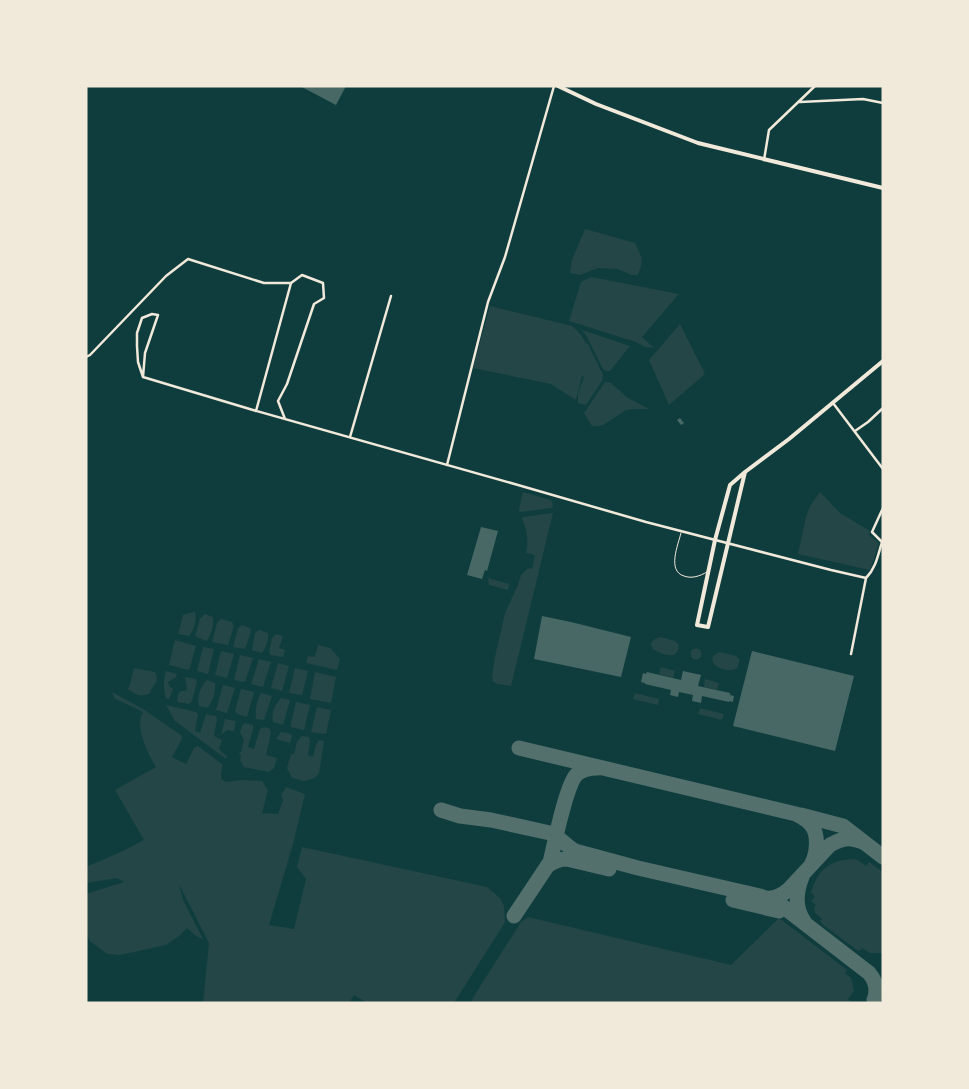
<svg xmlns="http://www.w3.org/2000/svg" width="969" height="1089" font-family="Merriweather,serif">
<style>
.green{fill:#244646}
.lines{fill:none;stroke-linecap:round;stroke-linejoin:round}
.taxiway{stroke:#53706d;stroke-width:15}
.building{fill:#486865}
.service{stroke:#f1e9da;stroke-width:1}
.minor{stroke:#f1e9da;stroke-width:2.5}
.primary{stroke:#f1e9da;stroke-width:4}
.trunk{stroke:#f1e9da;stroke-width:4}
</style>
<rect width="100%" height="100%" fill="#0f3d3e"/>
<path class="green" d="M585,229L635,243C642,258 644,259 638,275H632L617,269L598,268L580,275L570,273L572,260Z
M591,277L679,294L642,337L654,348L645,347L636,342L569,321L581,282Z
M490,306L572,326C578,331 583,336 586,344L587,342L603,375L602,381L586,405L578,403V394L584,377L582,376L576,400L551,384L473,368Z
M680,324L705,374L669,405L649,360Z
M582,330L630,346L610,371H606L603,369L587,337Z
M605,382L611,383L628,398L649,409H632L626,410L603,425L598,426H592L584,413Z
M523,492L551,500L553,505L552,508L520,512L519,510Z
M820,492L840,513L870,531L869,535L879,543L870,570L798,554L806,517L810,506Z
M553,513L511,686L497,684L493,681L492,677L495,657L505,613L518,585L521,575L528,568L532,569L535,555L526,553C529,540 527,530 522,518L523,517Z
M488,578L509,584L508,590L489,585Z
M193,612H195C197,619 194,631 189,636L178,634L183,615Z
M205,614L213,617C214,624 211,635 207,641L199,638L195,636L200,619Z
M221,619L232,622L234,626L228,645L212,642L217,623Z
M242,625L250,628L251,632L245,649L233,647L238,628Z
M259,630L268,633C269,639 266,647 262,653L252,650L255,633Z
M276,634L283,636L279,648L285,650L283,657L271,655L269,653L272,638Z
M660,637L675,641L679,645L678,651L674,655C662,657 638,645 660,637Z
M175,640L196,646L189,670L169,665Z
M318,645L330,648L340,659L337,670L306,663L308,656L315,657Z
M203,647L214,649L208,674L197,671Z
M690.5 654a5.5 5.5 0 1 1 11 0a5.5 5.5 0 1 1-11 0Z
M221,651L234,654L227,678L215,675Z
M720,652L736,656L739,659V662L737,668C726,676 699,660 720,652Z
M240,655L253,658L245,682L234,680Z
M259,659L271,662L263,687L251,684Z
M278,663L289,666L282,691L271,688Z
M661,667L675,671L673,678L659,674Z
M134,668L155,672C161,684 152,684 150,693C140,698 137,695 128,689L130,684Z
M295,668L308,671L302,695L289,693Z
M166,671L177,674L176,677L168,682L170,687L173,689L169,699L166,698C163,688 163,681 166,671Z
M315,672L336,677L331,703L310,699Z
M185,677L196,679L197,682L192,701L189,704L178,702L177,699L179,692L187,690Z
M705,679L719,683L717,690L704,687Z
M207,680L215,683C216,691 213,702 207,708L199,706C197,698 200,686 207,680Z
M223,685L235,688L227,713L216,710Z
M241,689L254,692L247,717L237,714L235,711Z
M112,692L143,709L181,735L182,739L172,757L186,764L194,748L198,746L223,765L221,772V779L226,782L242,780L262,781L268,790L262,813L278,814L283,800L281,795L286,787L305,794L293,844L269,925L294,929L306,879L297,867L302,847L487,887L500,898L504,906L505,922L454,1003H367L354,995L349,1003H203L209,943L179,884L183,900L203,939L196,936L187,928L179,936L166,945L120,955L107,954L90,941L86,934V894L124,882L117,878L86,883V867L121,852L144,840L115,790L156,767C148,754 134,726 143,712L114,698Z
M261,693L272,696L264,720L256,719C255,711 257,700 261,693Z
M635,693L659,699L658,705L633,699Z
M281,698L290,700L283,725L273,722C271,714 275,704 281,698Z
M296,702L310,705L304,730L291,727V723Z
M166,705L196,712L198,714L195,731L200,733L206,714L216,716L217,719L214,736L222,740L219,749L227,757L226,759L175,721Z
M317,707L331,710L326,734L311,732Z
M700,708L724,714L722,720L698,714Z
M225,719L236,721L234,731L227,730L221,735Z
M245,723L253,725V729L248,747L254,749L260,729L264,727L270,729L271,733L266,755L277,758L274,768L269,772L244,767L240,760L241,756L239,752H241L244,740L240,732L242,726Z
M281,732L291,734L292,737L290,743L276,739Z
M302,736L309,737L310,742L308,755L313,757L316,745L319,740L324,741L319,773L315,778L304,781L292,778L287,768L291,754H294L297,742Z
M853,859L858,860L866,866L869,862L883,872V952L882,953H870L862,948L860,951L857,950L822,924L820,921L822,919L815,913L814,908L816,905L811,901L815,897L811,892C819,869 828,861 853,859Z
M528,917L731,965L779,918L847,970L845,973L851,978L854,991L848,999L852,1003H471L474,996L521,922Z"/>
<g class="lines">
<path class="taxiway" d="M519,748L796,814C802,817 808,820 812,826C819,836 817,855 811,865
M441,810L460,816L491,820L550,833C560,837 566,846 575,851L638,868L760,896L781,905L869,973C876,981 878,990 874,1000
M801,815L843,826L883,857
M551,858C555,841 566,787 576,775C582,769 590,768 598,768
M547,866C554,861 559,859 567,859L609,869
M802,877C796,892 794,907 804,921
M766,898C775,899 781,896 788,890L830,845C844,837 851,837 865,843
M733,900L779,911
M514,916L552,859"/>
</g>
<path class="building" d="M300,86H346L336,105Z
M680,418L684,423L681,425L677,420Z
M481,527L498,531L487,571L485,570L482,579L467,575Z
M542,616L571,622L631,637L621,677L534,659Z
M752,651L854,676L835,751L733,726Z
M683,671L701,675L698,686L730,693V695L734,696L733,702L729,701V702L702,696L701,703L692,701L693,695L679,692L678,697L670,695L671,690L645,684V683L641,682L643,673L646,674L647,672L681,680Z"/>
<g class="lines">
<path class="service" d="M681,533C678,545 667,571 684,576C692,579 700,576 707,572"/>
<path class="minor" d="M800,102L863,99L883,103
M764,160L769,130L815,86
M152,314L158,315L145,353L143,377L138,362L137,346V333L142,318Z
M86,357L90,355L166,276L188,259L264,283H291
M143,377L253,410L518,485L646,522L831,570L866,578
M833,403L883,469
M256,411L291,283L302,275L323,283L324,298L314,304L287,384L278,401L285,419
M855,431L868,422L883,408
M350,437L391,296
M447,465L488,302L505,257L554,86
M851,654L866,578C876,568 878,555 882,542L872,532L883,508"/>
<path class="primary" d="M745,472L708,627L697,625L715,540L730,485L745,472L789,439L883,361"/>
<path class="trunk" d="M558,86L596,104L698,143L883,188"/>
</g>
<rect width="969" height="1089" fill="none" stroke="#f1e9da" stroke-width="175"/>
</svg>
